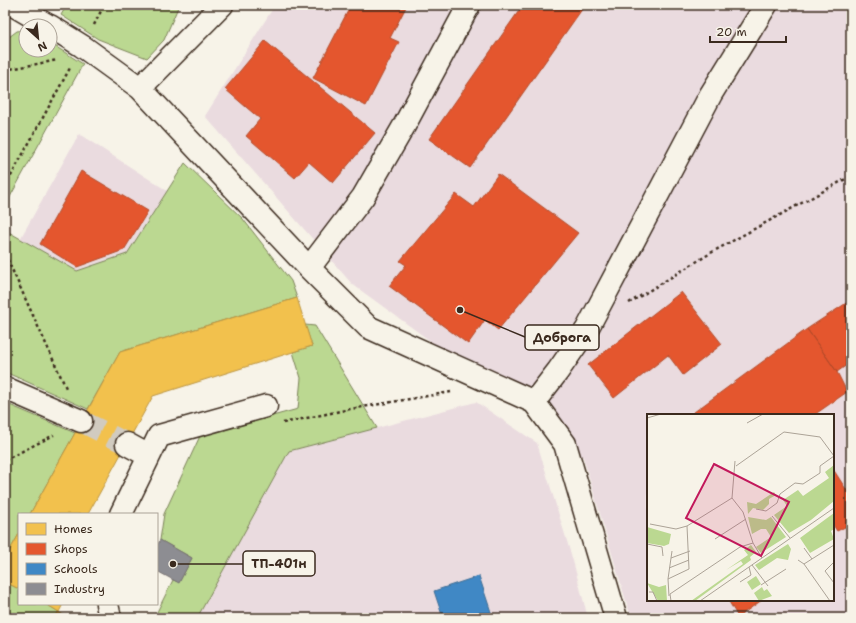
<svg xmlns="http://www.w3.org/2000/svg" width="856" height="623" font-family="'Shantell Sans',sans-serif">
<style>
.built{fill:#eadbdf;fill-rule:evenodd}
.green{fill:#bbd891;stroke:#7b8158}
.homes{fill:#f2c14e;stroke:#bb9440}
.shops{fill:#e4572e;stroke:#b14a29}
.schools{fill:#3f88c5;stroke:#3e6c93}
.industry{fill:#8d8d92;stroke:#746f6f}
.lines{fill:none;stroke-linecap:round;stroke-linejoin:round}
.minor-tunnel{stroke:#d1cbc0;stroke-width:22;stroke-dasharray:22 11;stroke-linecap:butt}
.minor-casing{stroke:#3b2a1e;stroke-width:25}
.path{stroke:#3b2a1e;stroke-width:2.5;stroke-dasharray:3 3;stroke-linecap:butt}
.minor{stroke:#f7f3e8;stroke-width:22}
.inset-road{fill:none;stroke:#aca397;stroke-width:1}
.view{fill:#c2185b;fill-opacity:0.15;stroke:#c2185b;stroke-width:2}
.inset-edge{fill:none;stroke:#3b2a1e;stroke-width:2}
.leader{fill:none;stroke:#3b2a1e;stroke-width:1.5}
.callout-dot{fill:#3b2a1e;stroke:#f7f3e8;stroke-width:1.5}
.callout{fill:#f7f3e8;stroke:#3b2a1e;stroke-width:1.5}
.callout-label{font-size:13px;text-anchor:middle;font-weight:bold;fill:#3b2a1e}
</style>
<rect width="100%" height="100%" fill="#f7f3e8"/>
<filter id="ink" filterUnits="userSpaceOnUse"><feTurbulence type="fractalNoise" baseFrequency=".025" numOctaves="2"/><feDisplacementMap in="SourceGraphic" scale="8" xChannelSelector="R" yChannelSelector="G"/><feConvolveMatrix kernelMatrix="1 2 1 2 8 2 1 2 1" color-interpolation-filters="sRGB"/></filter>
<g filter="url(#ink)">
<path class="built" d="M275,5H851V618H631L583,457L528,412L352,284L205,116ZM648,415H833V600H648Z
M79,134L197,210L143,287L10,257Z
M476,402L537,443L573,561L588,618H197L289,451Z"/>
<path class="green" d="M67,5H179L164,40L147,58L98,39L61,15Z
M26,30V50H50V43L83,64L5,206V40L17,31Z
M185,163L243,219L291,281L297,298L120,352L88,409L5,372V230L77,271L127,254Z
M305,325L315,326L377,428L289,451L197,618H154L173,580L179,582L192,558L160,540L164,514L200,436L298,409L301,378L293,352L312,346Z
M5,403L75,433L30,514H19V534L5,559Z
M5,582L19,589V604H46L59,612L55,618H5Z"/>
<path class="homes" d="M297,298L312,346L153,396L88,514H30L120,352Z
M19,534V589L5,582V559Z
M46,604H63L59,612Z
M58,612L69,618H55Z"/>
<path class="shops" d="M351,5H407L390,38L399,42L366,106L313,78Z
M523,5H585L470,168L429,139Z
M265,41L375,133L333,183L309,162L295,178L246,136L260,119L225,89Z
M81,171L148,211L124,250L77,267L40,244Z
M498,174L578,233L498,330L485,320L468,344L389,286L406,265L400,261L456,194L474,207Z
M681,292L722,344L683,375L668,355L614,398L588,365Z
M851,300V362L837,372L807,329Z
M807,329L837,372L847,392L814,415H690Z
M833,469L851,497V524L837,531L833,525Z
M728,600H762L738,617Z"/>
<path class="schools" d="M479,576L493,618H443L434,591Z"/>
<path class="industry" d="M160,540L192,558L179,583L157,571V546Z"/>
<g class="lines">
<path class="minor-tunnel" d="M81,421L127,444"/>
<defs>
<path id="minor" d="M13,5L49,26
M50,26L82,46L140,88L309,268L368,327L534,402L565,444L616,618
M140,88L222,5
M309,268L363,197L404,126L469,5
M5,388L81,421
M534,402L558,371L587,329L711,94L766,5
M127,444L149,456
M121,514L159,436L266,406
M107,604L110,618"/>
</defs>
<use href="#minor" class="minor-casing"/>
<path class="path" d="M94,25L104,5
M5,70L58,60
M5,187L70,68
M5,254L66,388
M629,303L714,251L851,176
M283,423L350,409L451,392
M5,460L54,435"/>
<use href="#minor" class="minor"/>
</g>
</g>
<g transform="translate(647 414)">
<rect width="187" height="187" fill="#f7f3e8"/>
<path d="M187,51V87L164,106L142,119L127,101L140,92L136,86L151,76L156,82L182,64L178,58ZM127,78L129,81L122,85V90L116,96L106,94L101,100L100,88L109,90ZM187,99V115L184,117L187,125L163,139L153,124ZM101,103L119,106L124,103L139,123L114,139L109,133L124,123L119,115H114L105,120ZM0,113L24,120L22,130L17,132L0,129ZM141,130L144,135L141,146L130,144L112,156L108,151ZM104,131L109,138L103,143L104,146L48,187H44L96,150L94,147L79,156L101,141L97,136ZM109,162L114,170L105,176L100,168ZM0,169L12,173L19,171L20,187H11ZM115,173L117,177L120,175L125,182L112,187L107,179Z" fill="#bbd891"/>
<path class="inset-road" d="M0,4L14,0M100,9L116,0M88,47L85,84L96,98L106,129L115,144M89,52L137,18L173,23L187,42M109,95L119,97L130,89L133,80L148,69L156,70L173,59V52L187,42M125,102L143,124M3,110L29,115L40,112M68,125L99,105M0,130L15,133L16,142M157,134L165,145M25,137L21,165L42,155L40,112L85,84M24,144L43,137M151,146L157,150L187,131M187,148L178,157L187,169M157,150L183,187M105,151L121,172M22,154L42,146M21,165L22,182M93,168L104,161L102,153M114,171L139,155M2,178H6L10,187M24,187L23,180L93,133L106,129M53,187L187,94"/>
<path class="view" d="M67,50L142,88L114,142L39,104Z"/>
<rect width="187" height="187" class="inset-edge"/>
</g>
<path class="leader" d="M460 310L525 337M173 564L243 564"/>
<g class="callout-dot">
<circle cx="460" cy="310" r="4"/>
<circle cx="173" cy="564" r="4"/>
</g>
<g class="callout">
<rect x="525" y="325" width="74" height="25" rx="4"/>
<rect x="243" y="551" width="72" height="25" rx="4"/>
</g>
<g class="callout-label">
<text x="562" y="342">Доброга</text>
<text x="279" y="568">ТП-401н</text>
</g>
<rect width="856" height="623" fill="none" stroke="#f7f3e8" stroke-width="20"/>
<rect x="10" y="10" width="836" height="603" fill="none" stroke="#3b2a1e" stroke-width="1.5" filter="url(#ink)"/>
<rect x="18" y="513" width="140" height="92" fill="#f7f3e8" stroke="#aca397"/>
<rect x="26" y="523" width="20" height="12" fill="#f2c14e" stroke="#aca397"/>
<text x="54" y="533" font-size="12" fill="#3b2a1e">Homes</text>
<rect x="26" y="543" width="20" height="12" fill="#e4572e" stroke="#aca397"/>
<text x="54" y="553" font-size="12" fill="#3b2a1e">Shops</text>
<rect x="26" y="563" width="20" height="12" fill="#3f88c5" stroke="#aca397"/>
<text x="54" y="573" font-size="12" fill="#3b2a1e">Schools</text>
<rect x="26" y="583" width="20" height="12" fill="#8d8d92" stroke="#aca397"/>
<text x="54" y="593" font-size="12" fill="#3b2a1e">Industry</text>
<g transform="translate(38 38) rotate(153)"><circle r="19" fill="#f7f3e8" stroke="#aca397"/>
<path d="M0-3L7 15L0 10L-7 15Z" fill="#3b2a1e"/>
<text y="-6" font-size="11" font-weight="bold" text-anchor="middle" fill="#3b2a1e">N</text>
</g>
<path d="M710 36v6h76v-6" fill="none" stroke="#3b2a1e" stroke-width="2"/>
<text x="716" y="36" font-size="12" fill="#3b2a1e" stroke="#f7f3e8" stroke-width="3" paint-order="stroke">20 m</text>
</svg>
